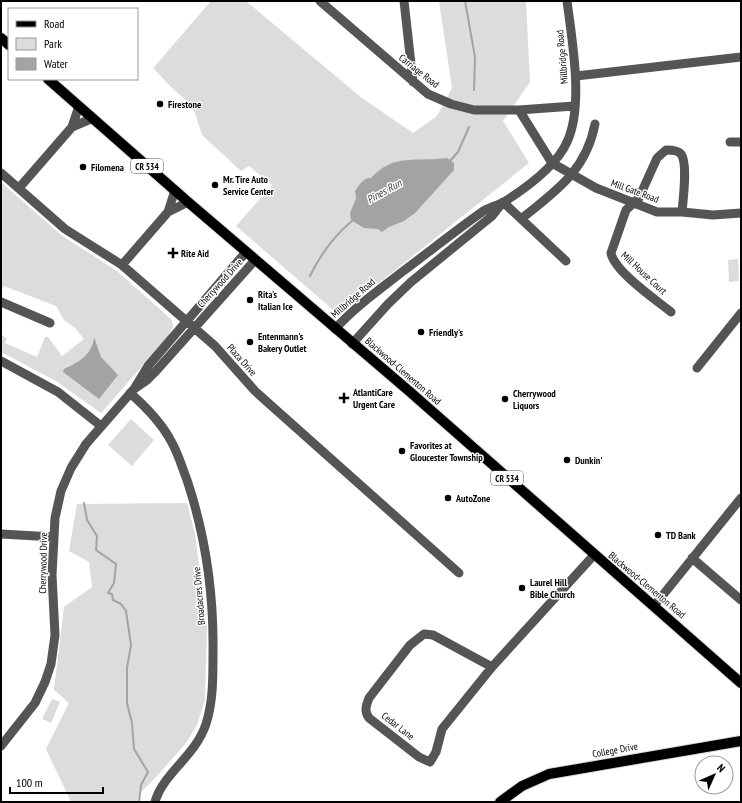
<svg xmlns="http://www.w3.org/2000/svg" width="742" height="803" font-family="'PT Sans Narrow',sans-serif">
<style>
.green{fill:#dcdcdc}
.water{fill:#a3a3a3}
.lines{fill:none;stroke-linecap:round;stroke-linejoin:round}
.stream{stroke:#a3a3a3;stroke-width:2}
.major-casing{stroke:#dbdbdb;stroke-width:12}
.minor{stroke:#555;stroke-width:9}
.major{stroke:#000;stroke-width:10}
.poi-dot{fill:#000;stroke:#fff;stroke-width:1.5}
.labels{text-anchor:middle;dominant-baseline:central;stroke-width:3;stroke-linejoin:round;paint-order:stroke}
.shield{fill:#fff;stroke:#4c4c4c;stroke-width:1}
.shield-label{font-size:9px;font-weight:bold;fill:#000}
.street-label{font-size:10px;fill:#000;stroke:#fff}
.poi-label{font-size:10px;font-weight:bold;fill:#000;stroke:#fff;text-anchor:start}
.water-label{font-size:11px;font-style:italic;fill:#444;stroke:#fff}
</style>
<rect width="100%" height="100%" fill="#fff"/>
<path class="green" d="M211,1H246L362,98L413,133L437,116L452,88L439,1H526L530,82L503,121L529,163L339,315L236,226L272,185L249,166L241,171L202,135L193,107L171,87L154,69L155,66Z
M1,182L61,235L117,271L172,320L173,327L167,338L101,413L56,381L1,352V335L7,338L5,343L37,357L45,337H48L62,356L84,339L75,328L64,320L56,306L4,286L1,291Z
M738,259L739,281L729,282L728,260Z
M131,419L154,440L132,466L108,445Z
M187,503L195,534L207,627L205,700L197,725L186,743L157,776L142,791L137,802H71L46,749L69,703L54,690L64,607L92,587L89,562L69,551L77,504Z
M52,699L60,702L51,723L42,719Z"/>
<path class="water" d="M447,158L454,163V170L415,213L404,221L389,227L382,232L378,229L364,228L351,220L350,213L356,198L355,191C359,185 364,177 371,178C393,153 418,162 447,158Z
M94,337L101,357L118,375L99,399L63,372L64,369C78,363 93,354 94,337Z"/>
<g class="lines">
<path class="stream" d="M465,1L475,57L474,90
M450,161L458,152L469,127
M310,276C320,255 335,235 353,220
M84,503L87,520L97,536L96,550L116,564L114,583L108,593L112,594L113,600L121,604L126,611L131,645L127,668V703L132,723L134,749L148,772L141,785L139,802"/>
<defs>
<path id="major" d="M1,38L9,45
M48,79L188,202L409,391L741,683
M500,802L522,786L549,774L741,741"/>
</defs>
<use href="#major" class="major-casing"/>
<path class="minor" d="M320,1L428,94L451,104L474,110H519L574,106
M404,1L413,82
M576,76L741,57
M519,110L552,163L596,188L657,212H682L713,215L741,213
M72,127L93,118
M730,142H741
M1,173L65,229L122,265L215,346L255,391L459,573
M19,188L72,127L79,106
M503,202L566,261
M168,212L188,202
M521,219C556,191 586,171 595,124
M122,265L168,212L175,190
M1,302L50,323
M671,312C656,300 614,271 611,253L626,210L639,198L657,158L666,150C670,150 678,150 681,154C688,163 683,200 682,212
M335,329C355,307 379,290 402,272C429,252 455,231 482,212C489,207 497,206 504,202C526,188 556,167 567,142C584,106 572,40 567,1
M352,344L388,304L411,282L492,216L503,202
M1,361L58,392L101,426
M697,368L741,313
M134,389L147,380L156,371L255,260
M130,393C146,407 161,422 171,441C178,453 182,467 187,480C206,537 214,595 213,655C213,679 213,702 206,724C195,757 163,773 155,802
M1,534L54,537
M692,558L741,600
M654,606L741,498
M424,634L433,635L492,667L442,729L436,752L430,762L419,757L369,718C364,711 366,706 369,698L410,645Z
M492,667L594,555
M1,746L35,703L45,682L51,664L55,635L52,575L55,518L61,491L71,468L86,444L134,389L148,366L246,252"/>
<use href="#major" class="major"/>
</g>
<g class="poi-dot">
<circle cx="160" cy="104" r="4"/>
<circle cx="83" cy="167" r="4"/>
<circle cx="215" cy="185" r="4"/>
<path d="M171 247h4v4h4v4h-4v4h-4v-4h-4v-4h4z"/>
<circle cx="250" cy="300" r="4"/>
<circle cx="421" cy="332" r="4"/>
<circle cx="250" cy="342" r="4"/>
<path d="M342 392h4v4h4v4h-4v4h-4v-4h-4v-4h4z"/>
<circle cx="505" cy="399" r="4"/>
<circle cx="402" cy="451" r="4"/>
<circle cx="567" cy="460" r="4"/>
<circle cx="448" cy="498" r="4"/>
<circle cx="658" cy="535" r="4"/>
<circle cx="522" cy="588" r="4"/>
</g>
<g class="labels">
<g class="shield">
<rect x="131" y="159" width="32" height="14" rx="3"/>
<rect x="491" y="471" width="32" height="14" rx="3"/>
</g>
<g class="shield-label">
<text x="147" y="166">CR 534</text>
<text x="507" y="478">CR 534</text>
</g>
<g class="street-label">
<text transform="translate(562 57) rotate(-95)">Millbridge Road</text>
<text transform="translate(419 71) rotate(38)">Carriage Road</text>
<text transform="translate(635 191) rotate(20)">Mill Gate Road</text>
<text transform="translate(644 273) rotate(43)">Mill House Court</text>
<text transform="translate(220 283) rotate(-48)">Cherrywood Drive</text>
<text transform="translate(353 298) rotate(-41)">Millbridge Road</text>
<text transform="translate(242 360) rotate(48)">Plaza Drive</text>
<text transform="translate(403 371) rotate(41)">Blackwood-Clementon Road</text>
<text transform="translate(43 563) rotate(-89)">Cherrywood Drive</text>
<text transform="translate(647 585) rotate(40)">Blackwood-Clementon Road</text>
<text transform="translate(199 596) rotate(-95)">Broadacres Drive</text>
<text transform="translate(398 726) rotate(38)">Cedar Lane</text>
<text transform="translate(615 750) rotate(-10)">College Drive</text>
</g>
<g class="poi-label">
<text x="168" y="104">Firestone</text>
<text x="91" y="167">Filomena</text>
<text x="223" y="179">Mr. Tire Auto<tspan x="223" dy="12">Service Center</tspan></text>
<text x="181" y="253">Rite Aid</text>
<text x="258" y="294">Rita's<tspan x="258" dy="12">Italian Ice</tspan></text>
<text x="429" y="332">Friendly's</text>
<text x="258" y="336">Entenmann's<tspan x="258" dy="12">Bakery Outlet</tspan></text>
<text x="353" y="392">AtlantiCare<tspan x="353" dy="12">Urgent Care</tspan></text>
<text x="513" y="393">Cherrywood<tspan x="513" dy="12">Liquors</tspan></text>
<text x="410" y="445">Favorites at<tspan x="410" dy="12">Gloucester Township</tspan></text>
<text x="575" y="460">Dunkin'</text>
<text x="456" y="498">AutoZone</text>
<text x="666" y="535">TD Bank</text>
<text x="530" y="582">Laurel Hill<tspan x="530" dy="12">Bible Church</tspan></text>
</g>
<g class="water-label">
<text transform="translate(384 191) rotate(-29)">Pines Run</text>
</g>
</g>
<rect width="742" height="803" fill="none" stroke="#000000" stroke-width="4"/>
<rect x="8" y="8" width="130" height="72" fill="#ffffff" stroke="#999999"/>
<rect x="16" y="21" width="20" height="6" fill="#000000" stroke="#999999"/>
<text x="44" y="28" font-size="12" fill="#000000">Road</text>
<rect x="16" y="38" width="20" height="12" fill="#dcdcdc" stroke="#999999"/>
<text x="44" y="48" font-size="12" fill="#000000">Park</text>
<rect x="16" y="58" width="20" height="12" fill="#a3a3a3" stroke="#999999"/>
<text x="44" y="68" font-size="12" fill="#000000">Water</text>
<g transform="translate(714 775) rotate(45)"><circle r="19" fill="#ffffff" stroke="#999999"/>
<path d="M0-3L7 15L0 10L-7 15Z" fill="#000000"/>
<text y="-6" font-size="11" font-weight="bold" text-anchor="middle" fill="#000000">N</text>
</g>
<path d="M10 787v6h93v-6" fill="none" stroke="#000000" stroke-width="2"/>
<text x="16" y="787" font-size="12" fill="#000000" stroke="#ffffff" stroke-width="3" paint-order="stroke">100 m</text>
</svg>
